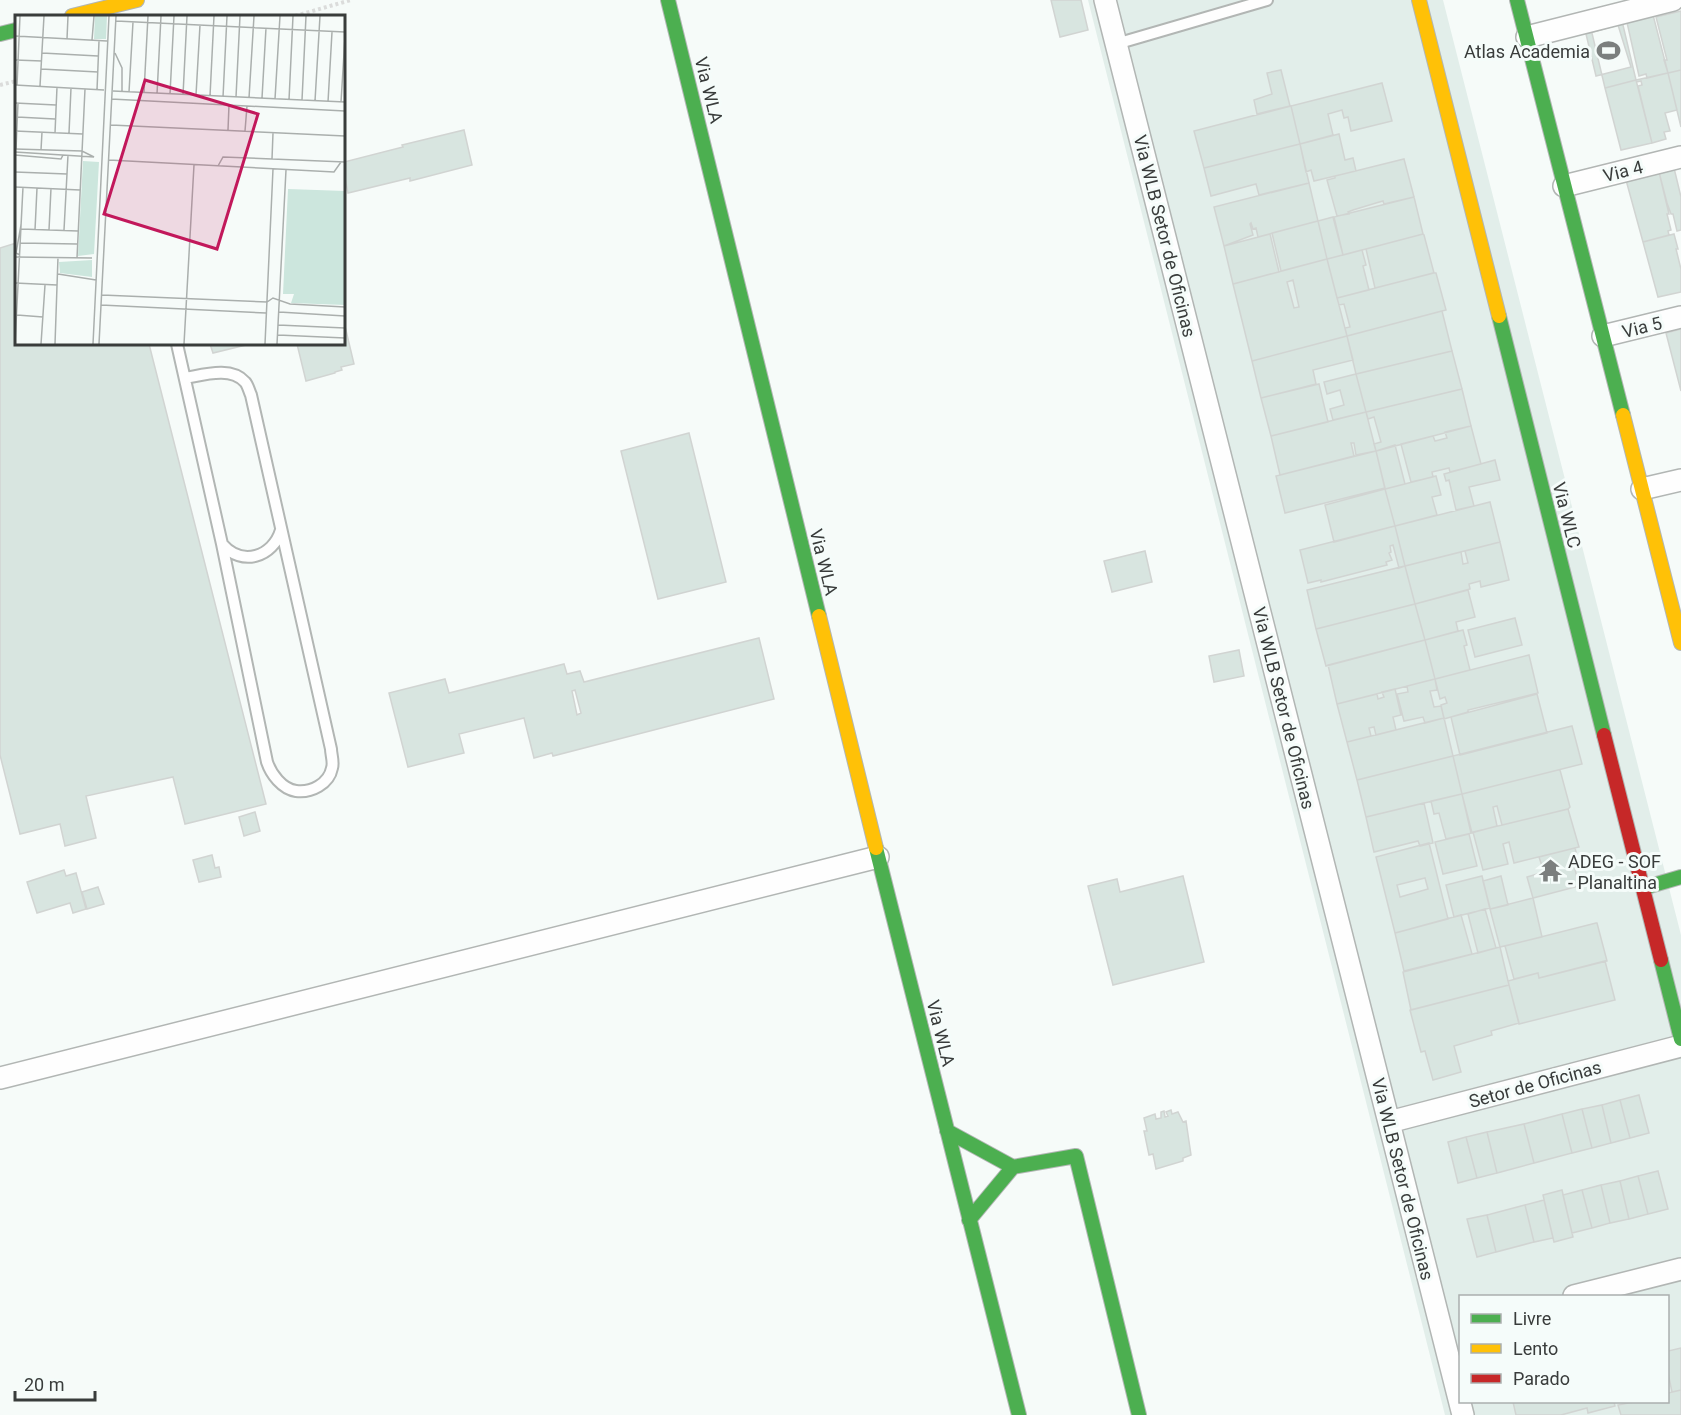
<svg xmlns="http://www.w3.org/2000/svg" width="1681" height="1415" font-family="Roboto,sans-serif">
<style>
.built{fill:#e2eeea;fill-rule:evenodd}
.building{fill:#d8e5e0;stroke:#d1d4d2;stroke-width:1.5;fill-rule:evenodd}
.lines{fill:none;stroke-linecap:round;stroke-linejoin:round}
.lane-casing{stroke:#b2b6b4;stroke-width:14}
.street-casing{stroke:#b2b6b4;stroke-width:24}
.fast-casing{stroke:#b2b6b4;stroke-width:16}
.slow-casing{stroke:#b2b6b4;stroke-width:16}
.jam-casing{stroke:#b2b6b4;stroke-width:16}
.path{stroke:#dbdcdb;stroke-width:4;stroke-dasharray:3 3;stroke-linecap:butt}
.lane{stroke:#fefefe;stroke-width:10}
.street{stroke:#fefefe;stroke-width:21}
.fast{stroke:#4caf50;stroke-width:14}
.slow{stroke:#ffc107;stroke-width:14}
.jam{stroke:#c62828;stroke-width:14}
.labels{text-anchor:middle;dominant-baseline:central;stroke-width:6;stroke-linejoin:round;paint-order:stroke}
.poi-label{font-size:18px;fill:#393c3b;stroke:#f5fcfa;text-anchor:end}
.street-label{font-size:18px;fill:#393c3b;stroke:#f5fcfa}
.inset-road{fill:none;stroke:#aaafad;stroke-width:1.5}
.view{fill:#c2185b;fill-opacity:0.15;stroke:#c2185b;stroke-width:3}
.inset-edge{fill:none;stroke:#393c3b;stroke-width:3}
</style>
<rect width="100%" height="100%" fill="#f6fbf9"/>
<path class="built" d="M1088,0H1443L1681,935V1415H1445ZM1460,1296H1668V1402H1460Z"/>
<path class="building" d="M1051,0H1081L1088,30L1060,37Z
M1652,11L1668,73L1647,78L1646,74L1639,76L1626,18Z
M1681,11V70L1668,73L1664,60H1667L1656,17Z
M1622,21L1636,80L1605,88L1591,29Z
M1618,25L1631,67L1596,76L1586,34Z
M1281,70L1290,106L1257,114L1254,100L1272,94L1267,73Z
M1681,70V127L1668,73Z
M1668,73L1677,110L1665,113L1670,131L1664,132L1666,139L1652,143L1638,86L1642,85L1641,81L1637,82L1636,80Z
M1636,80L1652,143L1621,150L1605,88Z
M1382,83L1392,121L1351,131L1348,117L1344,118L1342,110L1328,114L1333,135L1300,144L1291,106Z
M1291,106L1300,144L1204,168L1194,131Z
M464,130L472,165L410,181V178L348,193L344,174V162L403,147L402,145Z
M1339,134L1345,160L1353,158L1356,171L1314,181L1311,170L1306,172L1300,144Z
M1300,144L1309,183L1259,195L1256,184L1211,196L1204,168Z
M1404,159L1414,197L1384,204L1383,201L1376,203L1353,210L1348,212L1349,214L1337,216L1327,180L1335,178V176Z
M1674,168L1681,197V230L1677,231L1673,214H1671L1667,203L1659,172Z
M1659,172L1669,214H1667L1671,230L1668,231L1669,235L1643,242L1626,180Z
M1309,183L1318,221L1258,237L1256,228L1253,229L1251,223L1250,224L1253,235L1224,246L1214,207Z
M1414,197L1423,234L1343,255L1334,217Z
M1333,217L1343,255L1327,259L1318,221Z
M1318,221L1327,259L1281,271L1272,233Z
M1270,234L1279,272L1233,284L1224,246Z
M1423,234L1424,235L1434,273L1375,288L1366,249Z
M1674,234L1678,249H1676L1681,269V292L1658,297L1643,242Z
M16,243V344H149L266,804L185,824L173,777L86,796L96,838L65,846L60,824L20,834L0,755V248Z
M1362,250L1366,265L1363,266L1369,290L1337,298L1327,259Z
M1327,259L1347,336L1252,361L1233,284ZM1293,280L1299,307L1294,308L1287,282Z
M1433,273H1436L1446,310L1347,336L1345,328L1350,327L1344,304L1339,305L1337,298Z
M1442,311L1452,351L1356,374L1347,336Z
M344,322L354,364L341,367L342,370L335,372V373L306,381L297,344H344Z
M1681,329V391L1666,333Z
M1347,336L1353,360L1313,370L1316,384L1261,398L1252,361Z
M210,344H250L213,353Z
M1452,351L1462,389L1366,412L1356,374Z
M1356,374L1366,412L1333,420L1330,409L1344,405L1340,390L1327,394L1324,382Z
M1319,384L1328,422L1271,436L1261,398Z
M1462,389L1471,426L1376,451L1374,444L1381,442L1374,417L1368,419L1366,412Z
M1366,412L1376,451L1356,455L1354,443H1351L1354,456L1280,475L1271,436Z
M1471,426L1481,464L1450,472L1449,468L1432,472L1433,477L1411,482L1401,444L1433,436L1435,441L1447,438L1445,432Z
M689,433L726,582L658,599L621,451Z
M1395,445L1405,484L1385,489L1376,451Z
M1376,451L1385,488L1285,513L1276,476Z
M1495,460L1500,480L1469,487L1474,506L1456,510L1449,480L1446,481L1444,474Z
M1436,476L1441,495L1432,497L1437,515L1395,526L1385,489Z
M1385,489L1395,526L1334,542L1325,505Z
M1490,502L1500,542L1405,566L1395,526Z
M1395,526L1405,566L1399,568L1393,545L1390,546L1391,552L1389,553L1392,560L1386,562L1387,565L1321,582V580L1308,583L1300,550Z
M1500,542L1509,580L1481,587L1480,581L1469,584L1470,589L1415,604L1405,566L1461,552L1463,564L1468,563L1465,551Z
M1145,551L1152,582L1112,592L1104,561Z
M1405,566L1415,604L1316,629L1307,590Z
M1468,590L1475,617L1456,622L1458,631L1425,640L1415,604Z
M1415,604L1425,640L1326,666L1316,629Z
M1515,618L1522,645L1475,657L1468,630Z
M1463,630L1467,645L1464,646L1470,670L1435,679L1425,640Z
M759,638L774,699L553,756L552,753L534,758L524,718L459,734L464,753L408,767L389,693L445,679L449,693L564,664L567,674L580,671L584,682ZM575,690L581,713L577,715L572,691Z
M1425,640L1435,679L1337,704L1328,665Z
M1239,650L1244,676L1214,682L1209,656Z
M1529,655L1538,693L1468,710V712L1444,719L1441,705L1447,703L1445,697L1440,699L1435,679Z
M1435,679L1437,690L1430,691L1434,707L1441,706L1444,718L1425,723L1423,717L1404,721L1397,694L1408,692L1407,686Z
M1395,689L1401,715L1393,717L1396,730L1376,735L1374,727L1369,728L1371,736L1347,742L1337,704L1377,694L1378,699L1384,697L1382,692Z
M1537,694L1547,733L1460,755L1451,717Z
M1444,718L1453,756L1357,780L1347,742Z
M1572,726L1582,764L1462,794L1453,756Z
M1453,756L1462,794L1366,817L1357,780Z
M1558,770H1560L1570,807L1568,809L1502,825L1497,806L1493,807L1497,826L1471,833L1462,794Z
M1462,794L1472,833L1446,839L1439,813L1434,814L1431,801Z
M1424,803L1433,843L1420,846L1418,841L1374,852L1366,817Z
M1568,809L1579,847L1514,863L1509,842L1503,844L1508,864L1483,870L1473,832Z
M255,812L260,831L244,836L239,817Z
M1469,834L1477,866L1443,874L1435,842Z
M1429,843L1448,919L1395,933L1376,857ZM1425,878L1428,889L1400,897L1397,885Z
M1575,848L1579,864L1574,865L1579,886L1533,898L1527,877L1544,872L1539,857Z
M212,855L215,868L219,867L221,877L199,882L193,860Z
M64,870L66,876L76,873L86,909L73,913L70,903L37,913L27,882Z
M1183,876L1204,962L1113,985L1088,886L1117,879L1120,892Z
M1482,876L1490,908L1454,917L1446,885Z
M1501,876L1508,905L1490,909L1483,881Z
M98,887L104,904L87,909L82,892Z
M1533,898L1542,937L1500,947L1490,909Z
M1485,909L1496,948L1478,953L1468,914Z
M1461,915L1472,954L1404,971L1395,933Z
M1596,923H1597L1607,961L1539,978L1538,973L1514,979L1505,946Z
M1500,947L1509,985L1411,1010L1403,972Z
M1605,961L1615,1000L1519,1024L1508,981L1538,973L1539,978Z
M1509,985L1519,1023L1491,1031L1492,1035L1454,1046L1461,1072L1433,1080L1425,1051L1421,1052L1410,1010Z
M1639,1095L1649,1133L1630,1138L1620,1100Z
M1620,1100L1630,1138L1611,1143L1602,1105Z
M1602,1105L1611,1143L1592,1148L1582,1109Z
M1582,1109L1592,1148L1572,1153L1562,1114Z
M1171,1110L1172,1114L1178,1112L1183,1122L1186,1121L1191,1155L1183,1158V1161L1156,1169L1153,1154L1149,1155L1144,1131H1147L1144,1118L1155,1114L1156,1119L1161,1118V1112L1164,1111L1165,1117L1168,1116L1166,1112Z
M1562,1114L1572,1153L1534,1163L1524,1124Z
M1524,1124L1534,1163L1497,1173L1487,1132Z
M1487,1132L1497,1173L1477,1178L1466,1137Z
M1466,1137L1477,1178L1458,1183L1448,1142Z
M1658,1171L1668,1209L1648,1214L1638,1176Z
M1638,1176L1648,1214L1629,1219L1620,1181Z
M1620,1181L1629,1219L1610,1223L1601,1185Z
M1601,1185L1610,1223L1592,1228L1582,1190Z
M1562,1190L1573,1237L1554,1242L1543,1195Z
M1582,1190L1592,1228L1572,1233L1563,1195Z
M1544,1200L1553,1238L1534,1242L1525,1205Z
M1525,1205L1534,1242L1496,1252L1487,1215Z
M1487,1215L1496,1252L1477,1257L1467,1219Z
M1681,1348V1390L1672,1392L1668,1373V1351Z
M1681,1390V1415H1621L1618,1405L1633,1402H1668V1393Z
M1513,1402H1614L1615,1406L1588,1413L1587,1408L1561,1415H1516Z"/>
<g class="lines">
<defs>
<path id="lane" d="M1116,44L1267,0
M177,344L222,544L267,762C271,774 282,789 296,791C311,793 329,784 332,768C334,762 331,755 331,749L251,395C249,391 248,385 245,382C231,366 203,375 185,378
M222,544C242,567 273,557 281,530"/>
<path id="street" d="M1105,0L1463,1415
M1527,37L1673,0
M1564,186L1681,157
M1603,336L1681,317
M1642,489L1681,480
M0,1078L878,857
M1389,1122L1681,1046
M1574,1296L1681,1269"/>
<path id="fast" d="M668,0L819,616
M1517,0L1623,415
M0,34L16,30
M1499,316L1604,735
M876,848L1019,1415
M1643,888L1681,877
M1661,960L1681,1039
M947,1131L1013,1167L1076,1156L1139,1415
M969,1220L1013,1167"/>
<path id="slow" d="M1419,0L1499,316
M72,16L137,0
M1623,415L1681,643
M819,616L876,848"/>
<path id="jam" d="M1604,735L1661,960"/>
</defs>
<use href="#lane" class="lane-casing"/>
<use href="#street" class="street-casing"/>
<use href="#fast" class="fast-casing"/>
<use href="#slow" class="slow-casing"/>
<use href="#jam" class="jam-casing"/>
<path class="path" d="M295,16L351,0
M0,85L16,81"/>
<use href="#lane" class="lane"/>
<use href="#street" class="street"/>
<use href="#fast" class="fast"/>
<use href="#slow" class="slow"/>
<use href="#jam" class="jam"/>
</g>
<defs>
<symbol id="stadium-bare" viewBox="-9 -9 18 18"><path d="M0-5a6.5 5 0 1 0 0 10a6.5 5 0 1 0 0-10ZM-3.5-1.8h7v3.6h-7Z" fill="#7b7f7e" stroke="#f5fcfa" stroke-width="2.5" paint-order="stroke"/></symbol>
<symbol id="temple-bare" viewBox="-9 -9 18 18"><path d="M0-6L5-2H3V0L6.5 2.5H4V6H1.5V3h-3V6H-4V2.5H-6.5L-3 0V-2H-5Z" fill="#7b7f7e" stroke="#f5fcfa" stroke-width="2.5" paint-order="stroke"/></symbol>
</defs>
<g fill-rule="evenodd">
<use href="#stadium-bare" x="1592" y="34" width="33" height="33"/>
<use href="#temple-bare" x="1534" y="854" width="33" height="33"/>
</g>
<g class="labels">
<g class="poi-label">
<text x="1590" y="51">Atlas Academia</text>
<text x="1568" y="861" text-anchor="start">ADEG - SOF<tspan x="1568" dy="21">- Planaltina</tspan></text>
</g>
<g class="street-label">
<text transform="translate(709 90) rotate(76)">Via WLA</text>
<text transform="translate(1623 171) rotate(-14)">Via 4</text>
<text transform="translate(1165 236) rotate(76)">Via WLB Setor de Oficinas</text>
<text transform="translate(1642 327) rotate(-14)">Via 5</text>
<text transform="translate(1567 515) rotate(76)">Via WLC</text>
<text transform="translate(824 562) rotate(76)">Via WLA</text>
<text transform="translate(1284 708) rotate(76)">Via WLB Setor de Oficinas</text>
<text transform="translate(941 1033) rotate(76)">Via WLA</text>
<text transform="translate(1535 1084) rotate(-15)">Setor de Oficinas</text>
<text transform="translate(1403 1179) rotate(76)">Via WLB Setor de Oficinas</text>
</g>
</g>
<g transform="translate(15 15)">
<rect width="330" height="330" fill="#f6fbf9"/>
<path d="M80,1H92L91,24H79ZM68,146L84,147L79,239L63,241ZM273,174L330,176V290L276,288L279,279H268ZM77,245V262L45,258L44,247Z" fill="#cce6dd"/>
<path class="inset-road" d="M101,6L330,17M0,21L92,26M52,24L53,1M77,25L79,1M27,38L83,41M100,38L107,53V77M0,45L27,46M26,54L83,57M0,70L89,75M2,70L5,1M25,71L29,1M82,75L84,26M98,76L330,87M114,77L118,7M129,77L133,1M142,79L146,1M155,79L159,1M168,80L172,1M181,80L185,10M195,81L199,1M208,82L212,1M221,82L225,1M234,83L239,1M247,83L251,13M96,84L330,96M260,84L265,1M274,85L278,1M287,85L291,1M300,86L305,1M313,87L317,17M326,87L330,22M0,88L41,90M2,102L40,104M96,110L330,121M213,115L214,90M0,116L68,119M230,116L232,91M40,118L42,72M54,118L56,73M0,134L67,136L79,142L0,137M1,134L3,88M26,135L27,117M0,140L46,144L48,140M257,144L258,118M94,145L319,157L326,147M203,151L208,142L330,147M0,157L52,159M0,172L65,175M6,214L63,216M20,215L22,173M34,215L36,173M49,215L53,140M5,228L62,229M5,240L1,238L6,210M0,242L77,243M62,243L70,74M43,259L81,265M0,268L42,270M87,280L252,287L258,283L275,289L330,292M86,290L251,298M264,297L330,301M2,300L28,302M263,310L330,313M263,320L330,323M0,329L8,172M26,329L30,270M40,329L43,242M78,329L94,1M84,329L101,1M169,329L179,150M250,329L258,154M262,329L271,155"/>
<path class="view" d="M130,65L243,99L202,234L89,199Z"/>
<rect width="330" height="330" class="inset-edge"/>
</g>
<rect x="1459" y="1295" width="210" height="108" fill="#f5fcfa" stroke="#aaafae" stroke-width="1.5"/>
<rect x="1471" y="1314" width="30" height="9" fill="#4caf50" stroke="#aaafae" stroke-width="1.5"/>
<text x="1513" y="1325" font-size="18" fill="#393c3b">Livre</text>
<rect x="1471" y="1344" width="30" height="9" fill="#ffc107" stroke="#aaafae" stroke-width="1.5"/>
<text x="1513" y="1355" font-size="18" fill="#393c3b">Lento</text>
<rect x="1471" y="1374" width="30" height="9" fill="#c62828" stroke="#aaafae" stroke-width="1.5"/>
<text x="1513" y="1385" font-size="18" fill="#393c3b">Parado</text>
<path d="M15 1391v9h80v-9" fill="none" stroke="#393c3b" stroke-width="3"/>
<text x="24" y="1391" font-size="18" fill="#393c3b" stroke="#f5fcfa" stroke-width="4.5" paint-order="stroke">20 m</text>
</svg>
